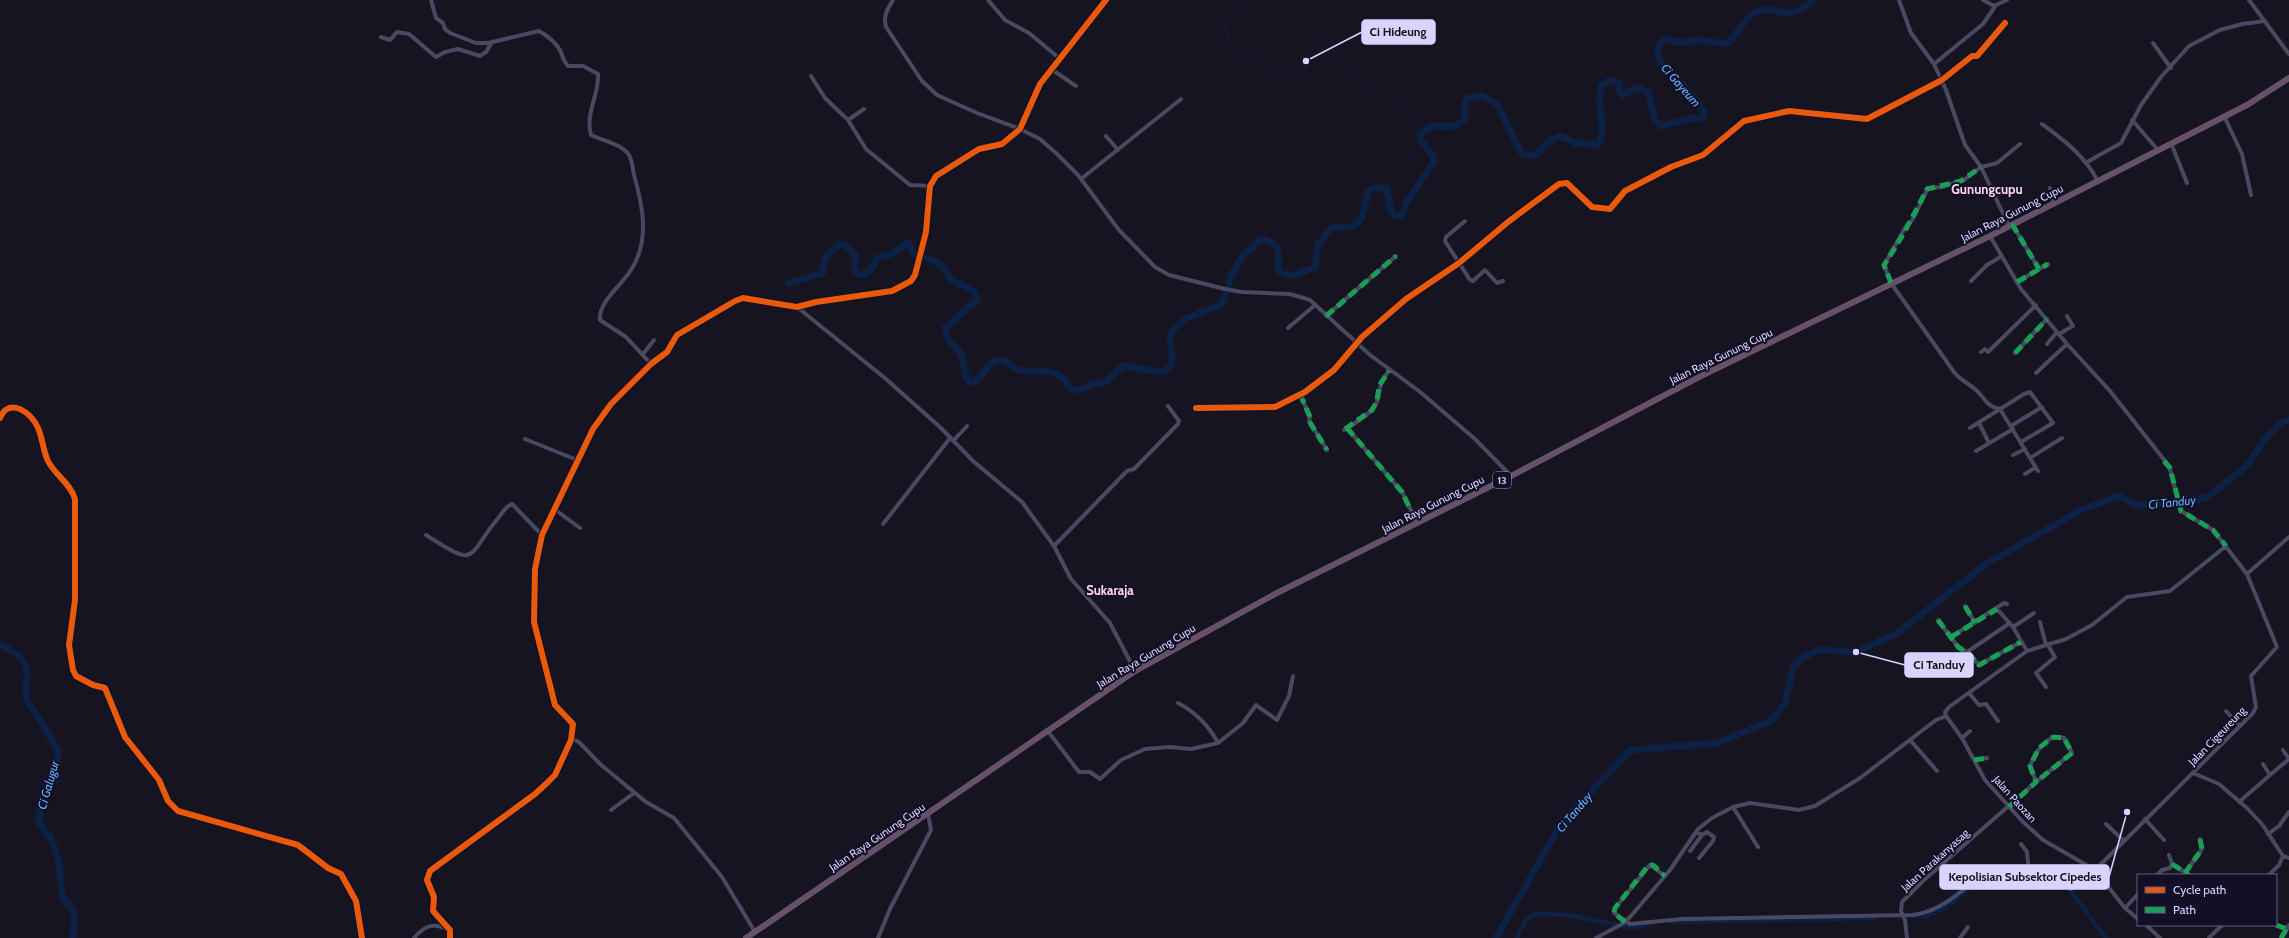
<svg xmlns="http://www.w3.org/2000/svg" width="2289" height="938" font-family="Cabin,sans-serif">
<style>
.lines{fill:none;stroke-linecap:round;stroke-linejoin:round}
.stream{stroke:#0d2144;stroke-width:1}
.canal{stroke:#0d2144;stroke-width:4.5}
.river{stroke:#0d2144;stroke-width:7}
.minor{stroke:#4a4962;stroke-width:4}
.highway{stroke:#67516a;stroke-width:6}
.quiet{stroke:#1a9f57;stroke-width:5;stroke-dasharray:10 5;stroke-linecap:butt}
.cycleway-casing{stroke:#130f26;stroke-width:8}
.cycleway{stroke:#e8590c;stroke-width:6}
.labels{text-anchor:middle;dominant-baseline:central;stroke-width:4;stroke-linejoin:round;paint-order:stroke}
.shield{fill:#130f26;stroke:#9e99be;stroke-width:1}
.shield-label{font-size:10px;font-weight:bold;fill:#d9d4ff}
.street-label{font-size:11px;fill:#d9d4ff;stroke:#130f26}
.water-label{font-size:12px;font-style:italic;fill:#62b6ff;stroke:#130f26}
.quarter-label{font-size:13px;font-weight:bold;fill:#ffd6f0;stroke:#130f26}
.leader{fill:none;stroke:#d9d4ff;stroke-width:1.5}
.callout-dot{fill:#d9d4ff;stroke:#130f26;stroke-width:1.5}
.callout{fill:#d9d4ff;stroke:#d9d4ff;stroke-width:1.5}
.callout-label{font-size:12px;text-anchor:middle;font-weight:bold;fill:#111}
</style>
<rect width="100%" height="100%" fill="#161421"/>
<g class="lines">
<path class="stream" d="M1248,0V7L1243,15C1233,16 1228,15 1225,27C1227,33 1229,41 1234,46C1239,52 1246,53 1253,57C1256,59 1257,63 1261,66C1272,73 1297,81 1306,66C1306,55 1314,43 1323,36C1339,37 1343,64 1350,75C1353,80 1363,83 1368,86C1390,97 1408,115 1430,126"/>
<path class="canal" d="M1913,916H1926L1945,908L1979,881L1999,873L2050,879L2069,889L2106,938
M1671,922L1874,918
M1517,938L1526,919L1535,914L1569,915L1632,928L1654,923"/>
<path class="river" d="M789,283L823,273L825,258L839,244L844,245L855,254V271L858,274C869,276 872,266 878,258L891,254L908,243L914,254L939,263L952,280L974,291L978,299L945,328L949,341C970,355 960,373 970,383C982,381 985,365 995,361C1005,357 1009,366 1017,369C1033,375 1044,366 1062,377C1066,380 1068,386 1071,389L1082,390L1092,384L1106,382L1123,366L1163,372C1181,362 1165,343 1172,332C1184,313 1206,314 1223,303L1231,276L1242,257L1260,240C1264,239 1266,240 1270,242C1285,250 1276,258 1279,271L1292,276L1315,267L1318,245L1331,228C1337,226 1343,229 1350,227C1368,222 1362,201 1370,190L1377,187L1386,189C1391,199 1386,217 1401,216L1407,202L1434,162C1435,150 1419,147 1420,135L1432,126C1445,126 1456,130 1465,118V103L1468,98L1482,96L1497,104L1522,154L1528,156L1536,155L1548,142L1560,136L1576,143L1598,145C1609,127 1594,104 1602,85L1610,80L1619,84V91L1622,95L1638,87L1648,92L1655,120L1661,126L1693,118H1701L1704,115V111C1697,103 1692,94 1684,86C1673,74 1648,60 1661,41L1666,39L1682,43L1697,40L1727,44C1737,35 1743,20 1754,13C1774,1 1788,27 1812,0
M0,644C14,652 29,660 27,678C26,686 24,693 27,700L58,750C59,771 38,795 39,823L51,838L59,862L62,895L74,913L73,938
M1496,938L1562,822L1631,750L1717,743L1771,721L1785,703L1793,668L1803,657L1820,650L1856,652L1896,634L1986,564L2081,510L2118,496L2137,505L2183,503L2207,497L2247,466L2268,435L2280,424L2289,420"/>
<path class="minor" d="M431,0L436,18L443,23L445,29L450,33L476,43H488L539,31C548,36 556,42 561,52C563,58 563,61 568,66H583L598,74C599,96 585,113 591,135C601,140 622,144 629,155C632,160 633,169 634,175C643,206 650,241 631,270C622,285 598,302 600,320L626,337L651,364
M893,0C887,10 883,16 886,27L922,81L937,95L977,113L1020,129L1040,139L1057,154L1078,175L1119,230L1155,267L1169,275L1225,289L1242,292L1290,294L1310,300L1370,355L1419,391L1475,439L1511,476
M988,0L1005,20L1029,33L1059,58
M1899,0L1911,33L1934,64L1946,90L1965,145L1981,167L2009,226
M1983,0L1994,6
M2249,0L2289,54
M381,37L390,40L397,32L409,34L436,57L445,52L458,49L480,56L486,52L492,42
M2153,43L2171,68
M1934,64L1983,24L1996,5L2007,0
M1051,69L1076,86
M811,76L825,98L848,120L866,149L910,185L930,186
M2224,116L2242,154L2251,195
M848,120L864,109
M2132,120L2158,150
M2042,124C2065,141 2084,155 2098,181
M1106,136L1118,150
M2171,143L2187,183
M2020,144L1997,163L1981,167L1964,180L1942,187L1928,188L1913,219L1905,228L1884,265L1891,283L1954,372C1962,382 1969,383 1976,390C1985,398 1987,407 2000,409L2038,471
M2087,162L2121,143L2141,105L2161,77L2189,46L2220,30L2242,24L2265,21
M1081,179L1181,99
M2050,188L2054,203
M1465,221L1446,237L1445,241L1470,280L1473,281L1485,270L1497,283L1503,281
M2012,224L2039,269
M1990,236L2021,289L2067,344L2110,391L2169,466L2181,511L2213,530L2247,574
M1971,281L1987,265L2002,256
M2017,282L2048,264
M797,307L886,379L941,428L973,461L1022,502L1054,546L1071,579L1110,623L1135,671
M1326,316L1396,256
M1288,328L1315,305
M2059,334L2073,326L2067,316
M2047,344L2057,332
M1981,352L1985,349L1988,352L2036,305
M2015,353L2047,319
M643,354L654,340
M2036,373L2067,344
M1300,394L1310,417L1309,421L1327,450
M1196,408L1275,407L1305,392L1334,370L1362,337L1406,299L1459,263L1508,222L1559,184L1567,183L1592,207L1610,209L1625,191L1671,167L1703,155L1744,121L1789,111L1867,119L1942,80L1972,56H1977L2005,23
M0,418C9,396 32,413 38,428C43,439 43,451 48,461C55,475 71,484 75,499V600L69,645L73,670L76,676L93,685L105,688L125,737L159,780L168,801L178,811L298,845L328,868L341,874L356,901L362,938
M1979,423L1989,443
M2011,426L2042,407
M1347,428L1402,492L1417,523
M1970,428L2024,394L2030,392L2053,423L2021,442
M1344,430C1355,423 1372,414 1377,402C1382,387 1377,385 1389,371
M525,439L577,460
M953,441L967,426
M1976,451L2013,429
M2013,455L2025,449
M2030,458L2062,438
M2025,474L2036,467
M554,509L580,528
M883,524L950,438
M426,535C479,569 465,558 499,517C503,512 506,506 512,504L542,535
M1054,546L1127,471L1134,469L1178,424L1179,421L1168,406
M1965,606L1975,623
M1997,609L2013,627L2027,651
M1938,620L1958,647L1968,653L1979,665L2021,642
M2040,622L2046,645
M2013,627L2034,613
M1951,637L2004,603L2007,604
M1967,652L2010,623
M2046,687L2036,673L2055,657L2048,645
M1969,693L1979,705L1986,704L1998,721
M1178,703C1195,712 1209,726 1218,743
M2226,711L2240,726
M1946,716L1945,712L1949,707L2027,651L2066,639L2092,625L2127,597L2170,591L2226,546
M1946,716L1962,738L1985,780L2022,821L2043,840L2095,870L2125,908L2138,919
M1047,730L1079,772H1090L1100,779L1121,760L1145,749L1170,747L1191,749L1218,743L1243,723L1256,705L1277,720L1289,696L1293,676
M572,738L580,743L600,764L646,802L674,818L722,877L755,932
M1962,738L1970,731
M1910,740L1937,771
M1974,760L1987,758
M2193,773L2219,784L2247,808L2262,824L2283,856L2279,865L2269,875
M2270,775L2289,759L2283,750
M2239,802L2270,775L2263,764
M1733,807L1758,847
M611,810L634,793
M2145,819L2164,840
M2106,824L2124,841
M1696,832L1702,835L1707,832L1714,837L1713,841L1699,858
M2268,834L2279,826L2289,812
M2021,844L2027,852L2029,873
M1690,851L1702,835
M2283,856L2289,858
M2172,864L2189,875
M2095,870L2253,713L2256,707L2251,676L2277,647L2247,574L2289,537
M2185,873L2202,849L2200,839
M2157,875L2162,870L2170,868L2172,864L2169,855
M1665,876L1650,865L1615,908L1614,913L1630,924L1682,919L1912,915C1932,913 1949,902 1964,889C1970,884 1976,878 1983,874C1999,867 2035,871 2051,877
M2071,889L2091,868
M2125,908L2138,894
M2146,925L2160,938
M2276,925L2287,929
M414,938C426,924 433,923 450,930
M450,938V930L433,911L434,897L427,880L430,871L535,794L548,782L555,775L571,740L573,724L555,705L534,622L535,569L542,535L593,429L611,404L651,364L667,352L677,335L735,301L743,298L797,307L816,302L892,291L911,281L915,275L926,232L930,186L936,176L979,149L1002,144L1020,129L1040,84L1106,0
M878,938L890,909L931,830L928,814
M1596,938L1624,923L1631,916L1670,870L1698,829L1712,818L1733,807L1750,803L1799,810L1815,806L1860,778L1936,720L1946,716
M1907,938L1905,920L1901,911L1902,902L1924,880L2036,782L2030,766C2035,753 2047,732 2064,738L2072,753L2036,782
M1960,938L1968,927
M2209,938L2222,925
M2281,938L2289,925"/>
<path class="highway" d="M746,938L1135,671L1275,594L1511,476L1701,376L1990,236L2247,105L2289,78"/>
<path class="quiet" d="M2012,224L2039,269
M2017,282L2048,264
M1891,283L1884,265C1900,241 1914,215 1927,189L1961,181L1981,167
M1326,316L1396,256
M2015,353L2047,319
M1300,394L1310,417L1309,421L1327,450
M1347,428L1402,492L1417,523
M1345,429L1372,410L1377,401L1379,386L1389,371
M2164,461L2170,468L2181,511L2213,530L2226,546
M1965,606L1975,623
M1938,620L1958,647L1968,653L1979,665L2021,642
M1951,637L1997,609
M1974,760L1987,758
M2009,807L2036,782L2030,766L2039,748L2053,737L2064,738L2072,753L2036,782
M2172,864L2189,875
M2185,873L2202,849L2200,839
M1625,922L1614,913L1615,908L1648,866L1653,865L1665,876
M2276,925L2287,929
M2281,938L2289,925"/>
<defs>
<path id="cycleway" d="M1196,408L1275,407L1305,392L1334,370L1362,337L1406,299L1459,263L1508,222L1559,184L1567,183L1592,207L1610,209L1625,191L1671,167L1703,155L1744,121L1789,111L1867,119L1942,80L1972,56H1977L2005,23
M0,418C9,396 32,413 38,428C43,439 43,451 48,461C55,475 71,484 75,499V600L69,645L73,670L76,676L93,685L105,688L125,737L159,780L168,801L178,811L298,845L328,868L341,874L356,901L362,938
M450,938V930L433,911L434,897L427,880L430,871L535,794L548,782L555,775L571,740L573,724L555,705L534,622L535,569L542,535L593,429L611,404L651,364L667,352L677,335L735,301L743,298L797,307L816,302L892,291L911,281L915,275L926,232L930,186L936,176L979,149L1002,144L1020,129L1040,84L1106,0"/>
</defs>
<use href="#cycleway" class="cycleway-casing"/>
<use href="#cycleway" class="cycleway"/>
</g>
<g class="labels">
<rect class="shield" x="1493" y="472" width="18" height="16" rx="3"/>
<g class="shield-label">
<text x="1502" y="480">13</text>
</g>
<g class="street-label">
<text transform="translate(2012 213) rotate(-27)">Jalan Raya Gunung Cupu</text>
<text transform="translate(1721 356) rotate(-26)">Jalan Raya Gunung Cupu</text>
<text transform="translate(1433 504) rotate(-27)">Jalan Raya Gunung Cupu</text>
<text transform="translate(1146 656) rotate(-31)">Jalan Raya Gunung Cupu</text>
<text transform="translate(2217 736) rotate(-46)">Jalan Cigeureung</text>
<text transform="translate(2015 799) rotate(48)">Jalan Paozan</text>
<text transform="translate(877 837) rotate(-34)">Jalan Raya Gunung Cupu</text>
<text transform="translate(1935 860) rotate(-42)">Jalan Parakanyasag</text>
</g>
<g class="water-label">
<text transform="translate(1681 85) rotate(49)">Ci Gayeum</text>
<text transform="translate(2172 502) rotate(-6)">Ci Tanduy</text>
<text transform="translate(48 785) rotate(-74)">Ci Galugur</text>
<text transform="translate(1574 812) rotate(-50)">Ci Tanduy</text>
</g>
<g class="quarter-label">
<text x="1987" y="189">Gunungcupu</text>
<text x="1110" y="590">Sukaraja</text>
</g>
</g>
<path class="leader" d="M1306 61L1362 32M1856 652L1905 665M2127 812L2109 877"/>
<g class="callout-dot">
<circle cx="1306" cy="61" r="4"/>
<circle cx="1856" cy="652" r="4"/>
<circle cx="2127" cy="812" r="4"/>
</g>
<g class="callout">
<rect x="1362" y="20" width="73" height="24" rx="4"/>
<rect x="1905" y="653" width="68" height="24" rx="4"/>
<rect x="1940" y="865" width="169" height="24" rx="4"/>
</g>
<g class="callout-label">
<text x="1398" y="36">Ci Hideung</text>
<text x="1939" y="669">Ci Tanduy</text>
<text x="2025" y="881">Kepolisian Subsektor Cipedes</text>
</g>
<rect x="2137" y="874" width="140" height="52" fill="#130f26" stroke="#625e7d"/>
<rect x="2145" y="887" width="20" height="6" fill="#e8590c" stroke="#625e7d"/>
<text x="2173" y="894" font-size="12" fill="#d9d4ff">Cycle path</text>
<rect x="2145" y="907" width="20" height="6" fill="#1a9f57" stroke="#625e7d"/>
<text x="2173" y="914" font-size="12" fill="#d9d4ff">Path</text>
</svg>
